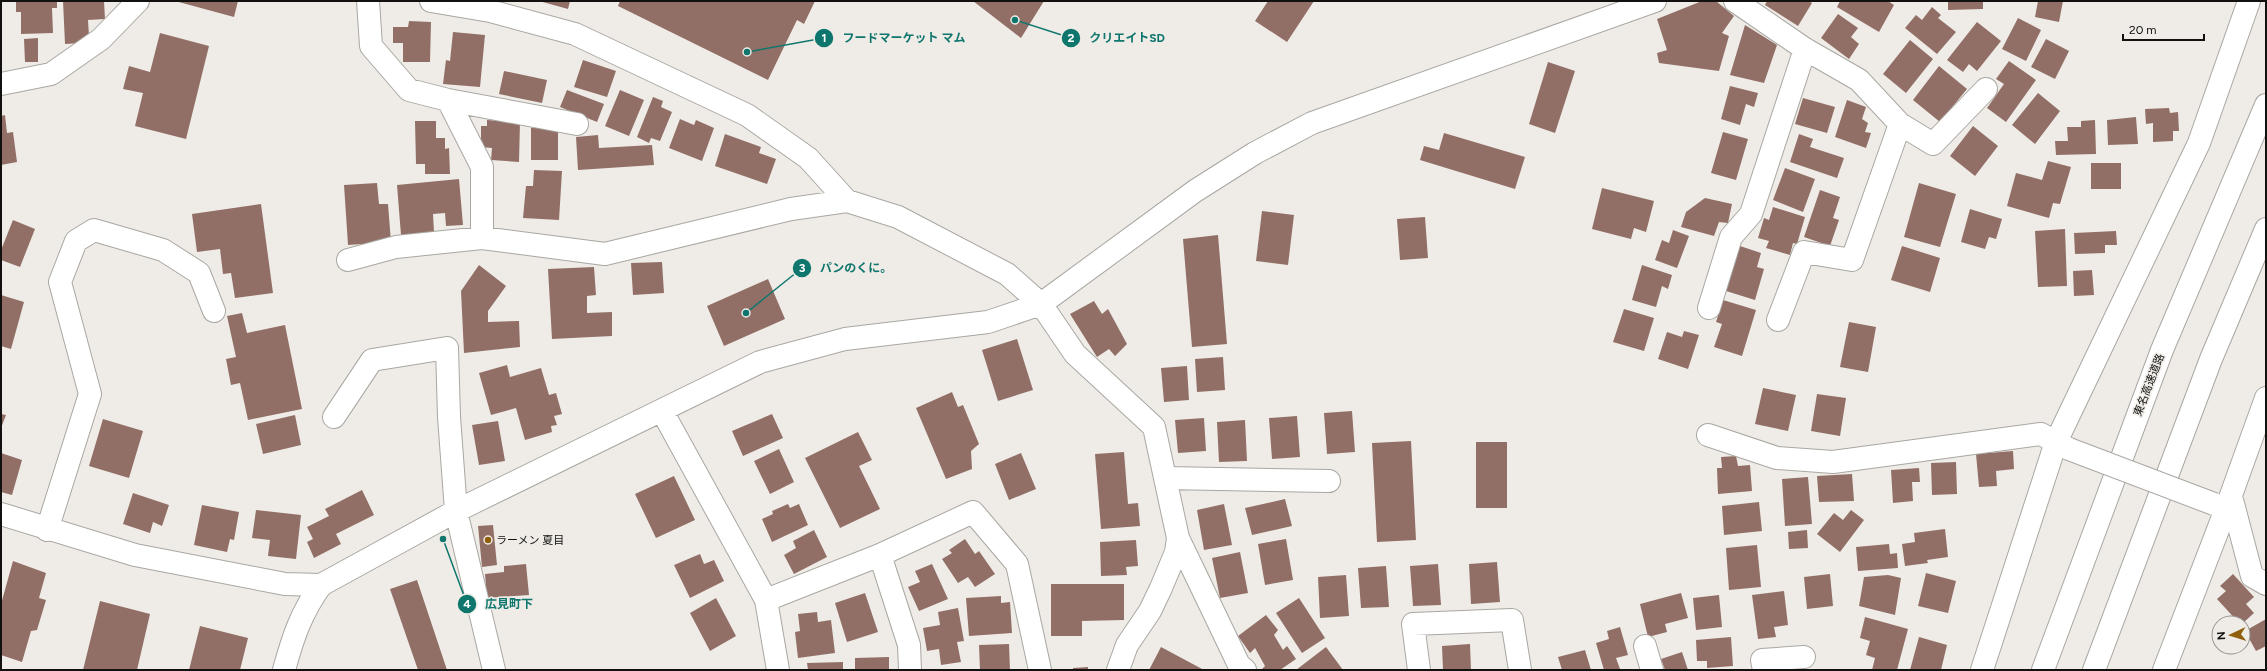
<svg xmlns="http://www.w3.org/2000/svg" width="2267" height="671" font-family="Figtree,'Noto Sans JP',sans-serif">
<style>
.building{fill:#926f66}
.lines{fill:none;stroke-linecap:round;stroke-linejoin:round}
.street-casing{stroke:#a9a7a2;stroke-width:24}
.secondary-casing{stroke:#a9a7a2;stroke-width:24}
.highway-casing{stroke:#a9a7a2;stroke-width:24}
.street{stroke:#fff;stroke-width:22}
.secondary{stroke:#fff;stroke-width:22}
.highway{stroke:#fff;stroke-width:22}
.street-bridge-casing{stroke:#a9a7a2;stroke-width:24;stroke-linecap:butt}
.street-bridge{stroke:#fff;stroke-width:22}
.poi-dot{fill:#905f0d;stroke:#efece7;stroke-width:1.5}
.labels{text-anchor:middle;dominant-baseline:central;stroke-width:3;stroke-linejoin:round;paint-order:stroke}
.street-label{font-size:11px;fill:#12110f;stroke:#efece7}
.poi-label{font-size:11px;fill:#12110f;stroke:#efece7;text-anchor:start}
.leader{fill:none;stroke:#0f766e;stroke-width:1.5}
.callout-dot{fill:#0f766e;stroke:#efece7;stroke-width:1.5}
.mark-label{font-size:12px;text-anchor:middle;font-weight:bold;fill:#fff}
.callout-label{font-size:12px;text-anchor:middle;font-weight:bold;fill:#0f766e;stroke:#efece7;stroke-width:3;stroke-linejoin:round;paint-order:stroke}
</style>
<rect width="100%" height="100%" fill="#efece7"/>
<path class="building" d="M16,1H57V8H52L53,33L21,34V12H16Z
M63,1H104L105,19L88,20L89,36L81,43L65,44Z
M175,1H238L234,17Z
M539,1H570L568,9Z
M620,1H815L804,24L797,20L768,80L618,6Z
M973,1H1044L1021,38Z
M1268,1H1314L1287,42L1255,21Z
M1702,1H1716L1734,16L1722,33L1729,36L1719,71L1659,63L1657,53L1667,50L1657,19Z
M1767,1H1809L1812,3L1798,26L1765,5Z
M1840,1H1888L1894,5L1879,32L1837,7Z
M1948,1H1983V9L1948,10Z
M2038,1H2063L2059,22L2035,17Z
M1932,7L1941,15L1938,18L1956,32L1937,54L1905,28L1916,15L1922,20Z
M1838,14L1858,28L1851,37L1859,44L1849,59L1821,38Z
M2018,18L2041,30L2026,61L2002,49Z
M409,21L431,22L430,62H403V43H393V27H408Z
M1977,22L2001,41L1977,71L1969,64L1963,72L1947,60Z
M1745,25L1777,45L1764,83L1730,75Z
M453,32L485,35L480,87L443,84L446,60L450,61Z
M160,33L209,46L186,139L135,126L143,93L123,89L129,66L150,72Z
M38,38V62H25L24,39Z
M2046,39L2069,51L2055,79L2031,67Z
M1910,40L1933,59L1906,93L1883,74Z
M583,60L616,71L607,97L574,87Z
M2009,61L2036,80L2006,122L1987,108L2004,84L1996,79Z
M1548,62L1575,71L1555,133L1529,124Z
M1939,66L1967,89L1940,122L1913,100Z
M504,71L547,80L542,103L499,94Z
M1730,86L1758,93L1754,107L1746,104L1740,125L1721,119Z
M567,90L604,104L597,122L560,107Z
M620,90L644,100L629,136L605,126Z
M2038,93L2060,111L2035,144L2012,125Z
M653,97L663,101L661,107L672,112L660,141L651,138L649,143L637,137Z
M1803,98L1835,107L1827,133L1795,124Z
M1847,100L1866,107L1862,119L1868,123L1865,132L1871,133L1866,148L1835,137Z
M2169,108L2170,113L2178,112L2179,131H2173V141L2153,142V123L2146,124L2145,109Z
M5,115L7,133L13,132L17,162L1,165V116Z
M2136,117L2138,144L2108,145L2107,120Z
M680,119L694,125L696,120L714,128L702,161L669,148Z
M487,120L520,122L519,162L491,160L492,148L481,147V126H487Z
M2095,120L2096,154L2056,155L2055,141H2068L2067,127H2081V121Z
M415,121H436V138H445V149L449,148L450,174H425V164H416Z
M1973,126L1998,146L1975,176L1950,156Z
M531,128H558V160H531Z
M1723,132L1748,139L1736,180L1711,173Z
M1444,133L1525,157L1515,189L1420,160L1424,146L1439,150Z
M725,134L761,147L759,153L776,159L767,184L715,166Z
M1799,134L1813,139L1810,147L1844,158L1837,178L1790,162Z
M598,135L599,148L652,145L654,165L578,170L576,137Z
M2048,161L2071,167L2060,204L2053,203L2049,218L2007,206L2016,173L2042,180Z
M2091,163H2121V189H2091Z
M1785,168L1815,179L1803,212L1773,200Z
M534,170L562,171L559,220L523,218L526,186H533Z
M459,179L463,225L446,226L445,213L433,214L434,232L401,235L397,185Z
M377,183L379,204H388L391,242L348,245L344,185Z
M1919,183L1956,194L1940,247L1904,237Z
M1602,188L1654,201L1646,232L1634,228L1631,239L1592,229Z
M1820,190L1840,197L1833,218L1839,220L1830,246L1804,237Z
M1705,198L1732,204L1728,223L1719,222L1714,236L1681,227L1686,212Z
M261,204L273,293L235,298L231,273L223,274L220,249L197,252L192,214Z
M1773,207L1805,217L1797,244L1793,243L1790,255L1766,248L1769,241L1758,238L1764,218L1769,220Z
M1970,209L2002,219L1996,239L1989,237L1985,249L1961,242Z
M1262,211L1294,215L1288,265L1256,261Z
M1425,217L1428,258L1400,260L1397,219Z
M13,220L35,229L20,267L1,260V250Z
M2065,229L2067,286L2038,287L2035,231Z
M1673,230L1689,236L1677,268L1655,260L1662,240L1669,243Z
M2116,231L2117,245H2105V253L2075,254L2074,233Z
M1218,235L1227,344L1192,347L1183,239Z
M1740,246L1761,253L1757,267L1764,269L1755,300L1726,291Z
M1902,246L1940,258L1930,292L1891,280Z
M662,262L664,293L633,295L631,263Z
M479,265L506,286L488,311V322L519,321L520,347L464,353L461,291Z
M1642,265L1672,275L1668,289L1662,286L1656,307L1632,300Z
M594,267L596,295L587,296V313L612,312V336L552,339L548,269Z
M2092,270L2094,295L2074,296L2073,271Z
M768,279L785,319L724,346L707,306Z
M1,295L24,302L11,349L1,346Z
M1723,300L1756,310L1742,356L1714,347L1722,324L1716,322Z
M1094,301L1102,314L1108,309L1127,344L1115,356L1109,349L1097,357L1070,314Z
M1624,309L1654,318L1644,351L1613,342Z
M242,313L247,333L285,325L302,409L248,420L240,383L231,385L226,359L236,357L227,316Z
M1849,322L1876,327L1868,372L1840,367Z
M1684,331L1699,335L1688,369L1658,359L1667,332L1682,337Z
M1017,339L1033,390L998,401L982,350Z
M1223,357L1225,390L1197,392L1195,359Z
M507,365L510,377L541,368L549,395L556,393L562,414L554,416L557,425L551,426L552,432L525,440L516,408L491,415L479,373Z
M1187,366L1189,400L1164,402L1161,368Z
M1763,388L1796,395L1788,431L1755,424Z
M952,392L958,407L963,405L979,444L971,451L972,469L946,479L916,408Z
M1817,394L1846,398L1840,436L1811,431Z
M1352,411L1355,452L1327,454L1324,413Z
M1,414L6,415L1,428Z
M772,414L783,438L743,456L732,431Z
M295,415L301,445L263,454L256,424Z
M1297,416L1300,457L1272,459L1269,418Z
M1204,418L1206,451L1178,453L1175,420Z
M103,419L143,431L129,478L89,466Z
M1245,420L1247,461L1219,462L1217,422Z
M498,421L505,461L479,465L472,425Z
M858,432L872,460L859,466L880,509L840,528L805,458Z
M1411,441L1416,540L1377,542L1372,443Z
M1476,442H1507V508H1476Z
M779,449L794,482L770,494L754,461Z
M2013,451L2014,469L1996,471L1997,486L1979,487L1976,454Z
M1124,452L1128,504L1138,503L1140,526L1101,529L1095,454Z
M1,453L22,460L12,495L1,492Z
M1021,453L1036,489L1009,500L995,464Z
M1736,456L1738,466L1750,465L1752,491L1718,494L1717,468H1722L1721,457Z
M1956,462L1957,494L1932,495L1931,463Z
M1919,468L1920,482H1912L1913,501L1893,503L1891,470Z
M1852,474L1854,501L1819,502L1817,476Z
M674,476L695,520L656,538L635,494Z
M1808,477L1812,524L1785,526L1782,479Z
M362,490L374,515L336,534L341,544L314,558L307,542L313,539L307,527L329,516L325,509Z
M133,493L169,505L162,526L153,522L150,533L123,524Z
M1285,499L1292,526L1252,535L1245,508Z
M1759,502L1762,531L1724,535L1722,506Z
M788,504L790,508L799,504L808,525L772,542L762,519L773,514L772,511Z
M1224,504L1232,545L1204,550L1197,510Z
M202,505L239,512L234,540L230,539L227,552L194,545Z
M256,510L301,515L296,559L268,556L270,540L252,538Z
M1851,510L1864,520L1840,552L1817,534L1834,513L1843,520Z
M493,525L497,565L482,567L478,526Z
M1945,529L1948,557L1927,560L1928,563L1905,566L1902,544L1915,542L1914,533Z
M814,530L827,557L794,574L784,555L796,548L793,541Z
M1807,530L1808,548L1789,549L1788,532Z
M965,539L975,554L979,551L995,574L975,587L968,577L958,583L942,559L952,553L949,550Z
M1286,539L1293,580L1265,585L1258,544Z
M1136,540L1138,566L1126,567L1127,575L1101,576L1100,542Z
M1889,544L1890,554L1897,553L1898,568L1858,571L1856,547Z
M1757,545L1761,587L1729,590L1726,548Z
M1240,552L1248,593L1220,598L1212,558Z
M700,554L704,564L714,560L724,581L690,598L674,565Z
M13,561L46,573L39,598L46,600L37,630L31,631L22,662L1,655V604Z
M1497,562L1500,602L1471,604L1469,564Z
M526,564L529,595L487,598L485,574L504,572V566Z
M932,564L948,599L919,611L908,587L920,582L915,571Z
M1438,564L1441,605L1413,606L1410,566Z
M1386,566L1389,607L1361,608L1358,568Z
M1926,573L1956,581L1948,613L1918,606Z
M1830,574L1833,606L1807,609L1804,577Z
M2233,574L2254,597L2246,604L2254,613L2243,623H2239L2217,599L2226,591L2220,586Z
M1346,575L1349,616L1320,618L1318,577Z
M1888,575L1901,578L1895,615L1859,606L1864,577Z
M417,580L447,670H418L390,589Z
M1051,584H1124V620L1082,621V636H1051Z
M1784,591L1788,625L1774,627L1776,637L1758,639L1752,595Z
M865,593L878,632L847,642L835,603Z
M1681,593L1688,618L1665,624L1667,632L1648,637L1640,604Z
M1719,595L1722,627L1696,630L1693,598Z
M1001,596V603L1010,602L1012,633L969,636L966,598Z
M716,598L736,636L710,651L690,613Z
M1299,598L1325,638L1302,653L1276,613Z
M100,601L150,614L137,670H83Z
M958,608L964,641L957,642L961,662L941,665L939,649L927,651L923,628L940,625L938,612Z
M817,612L818,622L831,620L835,653L798,658L795,632L800,631L798,614Z
M1266,615L1278,630L1274,635L1283,650L1287,646L1296,659L1280,670H1261L1265,666L1255,648L1250,653L1238,636Z
M1865,617L1908,629L1897,670H1872L1875,658L1866,655L1870,641L1860,638Z
M2266,619V646L2256,651L2245,631Z
M200,626L248,638L240,670H189Z
M1620,627L1628,655L1616,658L1620,669L1604,670L1596,643L1609,639L1607,631Z
M1731,637L1733,666L1707,668V661H1697L1696,640Z
M1919,637L1947,645L1941,670H1910Z
M1009,644L1010,670H980L979,645Z
M1470,644L1471,670H1443L1442,646Z
M1161,647L1204,670H1149Z
M1326,647L1343,670H1296Z
M1585,650L1591,670H1562L1558,657Z
M1682,652L1688,670H1665L1661,659Z
M889,657V670H855V658Z
M843,662V670H808L807,663Z
M1088,667V670H1073V668Z"/>
<g class="lines">
<defs>
<path id="street" d="M368,1L371,46L409,90L448,100L577,124
M431,1L490,11L575,34L747,115L808,158L847,201L898,217L1007,274L1041,304L1075,354L1154,427L1178,538L1239,665L1245,670
M1735,1L1805,49L1859,80L1900,124L1852,260L1804,252L1778,320
M1,84L51,74L101,39L138,1
M448,100L482,167V238
M1900,124L1933,144L1986,89
M348,260L396,247L482,238L605,254L791,209L847,201
M1709,308L1731,237L1751,214L1805,49
M662,411L766,600L778,670
M334,417L372,360L447,348L449,417L456,511L494,670
M1708,435L1777,458L1833,462L2041,434L2069,449
M1166,478L1329,481
M2231,496L2252,576L2266,584
M47,530L90,394L60,282L76,241L94,230L163,250L199,273L214,311
M880,555L909,645L910,670
M321,585L456,511L760,362L845,339L988,322L1041,304L1195,191L1255,153L1312,123L1655,1
M766,600L880,555L973,512L1017,564L1040,670
M1645,646L1652,670
M1118,670L1127,645L1150,611L1161,588L1176,552L1178,538
M1419,670L1413,624L1512,620L1520,670
M1764,670L1762,660L1804,657
M1982,670L2056,442L2199,143L2249,1
M2164,670L2226,509L2266,398"/>
<path id="secondary" d="M1,514L135,555L285,584L321,585
M284,670C293,637 301,613 321,585"/>
<path id="highway" d="M2043,670L2162,350L2266,105
M2094,670L2211,359L2266,229"/>
</defs>
<use href="#street" class="street-casing"/>
<use href="#secondary" class="secondary-casing"/>
<use href="#highway" class="highway-casing"/>
<use href="#street" class="street"/>
<use href="#secondary" class="secondary"/>
<use href="#highway" class="highway"/>
<defs>
<path id="street-bridge" d="M2069,449L2214,504"/>
</defs>
<use href="#street-bridge" class="street-bridge-casing"/>
<use href="#street-bridge" class="street-bridge"/>
</g>
<circle class="poi-dot" cx="488" cy="540" r="4"/>
<g class="labels">
<g class="street-label">
<text transform="translate(2149 385) rotate(-69)">東名高速道路</text>
</g>
<g class="poi-label">
<text x="496" y="540">ラーメン 夏目</text>
</g>
</g>
<path class="leader" d="M747 52L824 38M1015 20L1071 38M746 313L802 268M443 539L467 604"/>
<g class="callout-dot">
<circle cx="747" cy="52" r="4"/>
<circle cx="1015" cy="20" r="4"/>
<circle cx="746" cy="313" r="4"/>
<circle cx="443" cy="539" r="4"/>
<circle cx="824" cy="38" r="10"/>
<circle cx="1071" cy="38" r="10"/>
<circle cx="802" cy="268" r="10"/>
<circle cx="467" cy="604" r="10"/>
</g>
<g class="mark-label">
<text x="824" y="42">1</text>
<text x="1071" y="42">2</text>
<text x="802" y="272">3</text>
<text x="467" y="608">4</text>
</g>
<g class="callout-label">
<text x="904" y="42">フードマーケット マム</text>
<text x="1127" y="42">クリエイトSD</text>
<text x="856" y="272">パンのくに。</text>
<text x="509" y="608">広見町下</text>
</g>
<rect width="2267" height="671" fill="none" stroke="#12110f" stroke-width="4"/>
<g transform="translate(2231 635) rotate(266)"><circle r="19" fill="#efece7" stroke="#979491"/>
<path d="M0-3L7 15L0 10L-7 15Z" fill="#905f0d"/>
<text y="-6" font-size="11" font-weight="bold" text-anchor="middle" fill="#12110f">N</text>
</g>
<path d="M2123 34v6h81v-6" fill="none" stroke="#12110f" stroke-width="2"/>
<text x="2129" y="34" font-size="12" fill="#12110f" stroke="#efece7" stroke-width="3" paint-order="stroke">20 m</text>
</svg>
